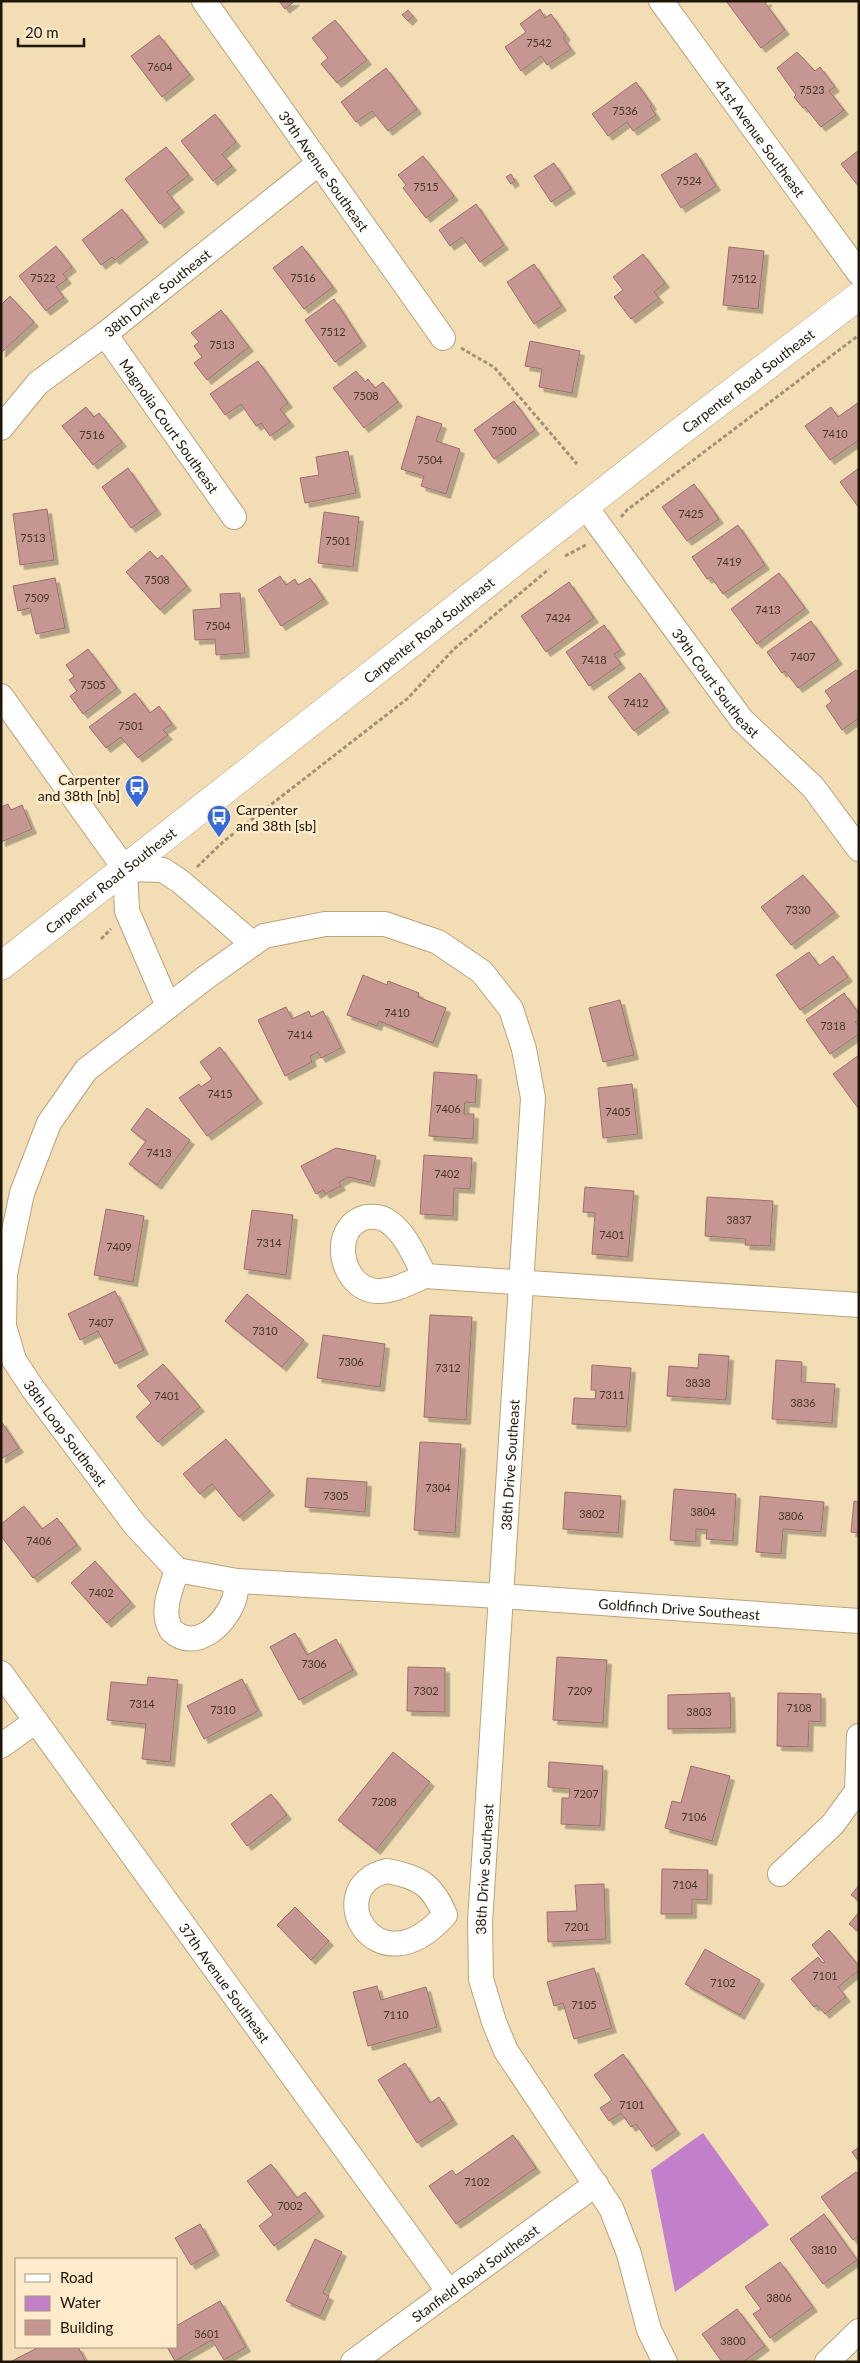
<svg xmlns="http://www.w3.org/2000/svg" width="860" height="2363" font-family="Lato,sans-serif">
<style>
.water{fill:#c380ca}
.building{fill:#c69693;stroke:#9d6f6c;filter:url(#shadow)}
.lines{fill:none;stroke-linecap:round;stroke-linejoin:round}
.minor-casing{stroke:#b8a37c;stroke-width:26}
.tertiary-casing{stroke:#b8a37c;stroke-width:29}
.path{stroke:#a29173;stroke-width:3;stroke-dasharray:4 2.5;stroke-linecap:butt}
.minor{stroke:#fff;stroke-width:24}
.tertiary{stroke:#fff;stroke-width:28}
.labels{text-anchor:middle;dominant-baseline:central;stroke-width:5;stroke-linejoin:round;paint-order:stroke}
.number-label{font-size:11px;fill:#48372b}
.street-label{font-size:14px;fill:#1e1708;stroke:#fdebcb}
.poi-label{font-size:14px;fill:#1e1708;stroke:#fdebcb;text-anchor:end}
</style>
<defs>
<filter id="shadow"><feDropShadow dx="4.5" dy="4.5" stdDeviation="0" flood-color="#0004"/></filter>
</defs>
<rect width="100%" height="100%" fill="#f3ddb5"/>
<path class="water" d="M703,2133L769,2225L675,2292L651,2170Z"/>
<path class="building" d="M279,1H295L285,9Z
M726,1H768L765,3L785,30L761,48Z
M540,9L545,18L551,14L566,36L563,38L571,49L547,65L541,56L521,71L505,47L526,32L520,24Z
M408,10L413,16L408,21L402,15Z
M335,20L367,60L337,83L321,64L328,58L312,38Z
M159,35L190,75L162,97L131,56Z
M797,52L815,71L820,67L835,87L829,91L844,110L821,127L805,107L803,108L794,97L796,95L777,68Z
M386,68L417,109L388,131L372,111L356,122L341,102Z
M636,82L652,105L650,106L656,115L633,131L627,122L608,136L592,114Z
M215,114L236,142L222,154L232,166L213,181L181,141Z
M166,147L189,175L167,192L180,208L160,224L125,179Z
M859,150V187L841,164Z
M696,153L716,186L681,208L661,175Z
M423,156L454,196L426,218L403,188L406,185L398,175Z
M554,163L571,189L551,202L534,176Z
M511,174L515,181L511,184L506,177Z
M476,204L504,245L480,262L462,237L450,246L439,230Z
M122,209L144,238L115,260L112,257L101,265L82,240Z
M56,246L72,267L63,274L67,279L56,287L64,297L46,311L19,276Z
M302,246L333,287L304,309L273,268Z
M729,247L764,251L758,309L723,305Z
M643,254L665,283L654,292L659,298L631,319L614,297L623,290L613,277Z
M534,264L562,306L534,324L507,282Z
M10,296L34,322L1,353V305Z
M334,299L362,342L335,362L305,320Z
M221,310L249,347L207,380L194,363L202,357L194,346L199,342L191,333Z
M530,341L580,351L572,393L539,387L542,369L525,366Z
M258,361L288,403L280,409L290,422L270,436L261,423L256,426L241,404L225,415L210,394Z
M356,371L365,382L368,379L375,388L383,382L398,402L364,428L333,388Z
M514,401L535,430L494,459L474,430Z
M859,402V440L830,460L805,426L831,407L838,417Z
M86,407L94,417L99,413L122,442L93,465L62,426Z
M417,416L442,424L436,441L460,449L446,494L421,486L424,476L401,469Z
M348,451L356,493L305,503L300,478L319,475L316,457Z
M128,468L157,510L131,528L102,487Z
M859,468V508L840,482Z
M694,484L719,519L687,541L662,507Z
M47,509L54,560L20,565L13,514Z
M324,512L359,517L353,567L318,563Z
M738,525L765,565L723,594L711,577L707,579L692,557Z
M150,551L157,559L162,555L187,586L160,610L126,572Z
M779,573L805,608L757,644L731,609Z
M280,576L286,585L295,579L298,585L310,578L324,599L281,626L258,590Z
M55,578L65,628L36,634L30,608L18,611L13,586Z
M569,582L594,618L546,652L521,616Z
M240,593L245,653L216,655L215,639L195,640L193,610L221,608L220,594Z
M811,621L838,660L798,688L785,671L782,673L767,652Z
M604,625L621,650L614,654L621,664L589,686L566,652Z
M88,649L117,688L83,714L70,696L77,691L69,680L74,676L66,665Z
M856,670L859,673V718L842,730L826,706L832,701L825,691Z
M640,673L665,708L634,731L608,697Z
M135,693L150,713L159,706L172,724L163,730L168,735L138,758L121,737L106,748L89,727Z
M8,804L11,810L22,805L32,829L1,842V807Z
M803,875L835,912L791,945L761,907Z
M809,952L819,966L833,956L848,977L800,1010L776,975Z
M363,975L387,985L388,981L419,993L418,997L446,1008L433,1043L379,1021L377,1026L347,1015Z
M844,993L859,1014V1020L855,1022L859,1027V1034L830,1054L806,1020Z
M620,1000L634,1055L603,1062L589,1008Z
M286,1007L292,1019L309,1011L311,1017L323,1011L341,1048L321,1058L318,1052L310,1056L312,1062L285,1076L258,1020Z
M220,1047L258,1099L207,1136L179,1098L199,1084L201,1087L212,1079L200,1062Z
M859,1055V1107L858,1108L833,1074Z
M434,1072L477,1075L475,1103L465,1102L464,1114H474L473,1139L429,1136Z
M632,1084L638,1134L603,1138L598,1088Z
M147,1108L190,1140L157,1185L129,1164L146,1141L131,1130Z
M336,1148L376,1156L370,1182L348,1177L339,1182L341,1186L325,1194L323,1190L316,1194L301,1166Z
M424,1155L472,1158L470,1189L454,1188L453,1216L420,1214Z
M585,1187L634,1191L628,1257L592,1254L595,1213L583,1212Z
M707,1197L773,1201L770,1246L745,1245L746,1239L705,1236Z
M106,1209L144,1216L133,1282L94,1275Z
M252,1210L293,1215L286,1275L244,1269Z
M115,1291L144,1350L115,1364L98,1331L80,1340L68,1314Z
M247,1294L304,1340L282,1367L225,1321Z
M430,1315L472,1317L466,1420L424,1417Z
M323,1335L385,1344L380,1387L317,1378Z
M699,1354L729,1356L726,1400L667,1396L669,1366L698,1368Z
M776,1360L802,1362L801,1382L835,1384L832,1423L772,1419Z
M163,1364L200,1407L158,1442L136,1417L151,1403L137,1386Z
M592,1365L631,1368L626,1427L572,1424L574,1398L595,1399L596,1390H591Z
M1,1421L19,1448L1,1459Z
M226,1439L270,1491L239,1517L212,1484L200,1494L183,1474Z
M420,1442L461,1444L455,1533L414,1530Z
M307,1478L367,1482L365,1512L305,1507Z
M674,1489L736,1494L733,1541L706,1539L707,1530L696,1529V1542L670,1540Z
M565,1492L621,1496L618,1533L563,1529Z
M760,1496L824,1502L821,1532L783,1529L781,1554L756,1552Z
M854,1501L859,1502V1533L851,1532Z
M24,1506L42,1529L57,1518L77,1545L33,1578L1,1536V1524Z
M95,1561L131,1602L107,1623L71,1583Z
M295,1633L307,1655L336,1639L353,1670L299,1700L270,1647Z
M557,1657L607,1660L603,1723L553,1720Z
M408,1667L445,1668V1712L407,1711Z
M148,1677L178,1680L170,1762L142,1759L146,1724L107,1720L111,1682L147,1685Z
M242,1679L258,1711L204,1739L187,1706Z
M730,1693L731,1728L668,1729V1695Z
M778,1693L821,1694V1722L809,1721L808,1747L777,1746Z
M393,1752L430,1782L376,1850L338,1820Z
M549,1762L603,1766L600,1826L561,1824L562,1798H569L570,1789L548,1787Z
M691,1766L730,1776L712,1841L665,1828L672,1801L681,1803Z
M271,1794L287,1815L247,1846L231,1824Z
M662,1869L708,1870L707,1900L692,1899V1914H661Z
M604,1884L606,1939L548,1942L547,1912L577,1911L575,1885Z
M859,1885V1901L851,1895Z
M295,1907L329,1941L311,1960L277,1925Z
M859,1912V1932L849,1924Z
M829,1930L859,1966V1970L838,1987L846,1997L825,2014L817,2005L814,2007L791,1979L818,1957L823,1963L825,1962L812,1945Z
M705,1949L760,1980L740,2015L685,1984Z
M594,1968L612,2028L574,2039L563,2003L554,2006L547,1982Z
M377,1986L381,2000L426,1987L437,2027L368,2046L353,1992Z
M623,2054L676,2130L652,2147L636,2124L631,2127L621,2113L609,2121L600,2108L612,2100L594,2075Z
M405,2063L430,2103L439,2097L453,2120L417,2143L378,2080Z
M513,2135L536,2168L456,2224L429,2186L452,2170L456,2175Z
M859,2147V2162L852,2152Z
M271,2164L297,2198L305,2192L320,2212L274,2246L259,2226L273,2215L247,2181Z
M856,2172L859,2175V2235L853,2240L821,2197Z
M824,2214L857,2260L823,2284L790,2239Z
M200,2224L215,2251L191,2265L175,2238Z
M315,2239L342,2252L323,2293L329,2296L320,2316L286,2301Z
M780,2262L813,2307L770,2338L753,2314L761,2309L745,2287Z
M220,2301L246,2347L224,2360L212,2340L175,2361L167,2347H176V2326Z
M737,2309L765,2346L743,2362H722L702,2334Z
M39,2347H78L86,2362H10Z"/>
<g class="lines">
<defs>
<g id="minor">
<path id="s1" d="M204,1L443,338"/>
<path id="s2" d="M661,1L859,273"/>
<path id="s3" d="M105,334L234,517"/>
<path id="s4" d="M1,428L38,383L105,334L319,163"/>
<path id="s5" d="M585,506L742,720L813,787L859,849"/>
<path d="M1,696L125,869L127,911L168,1006"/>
<path d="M125,869L163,870L181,882L253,944"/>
<path d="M425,1276C415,1258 407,1235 389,1222C383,1217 375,1216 367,1217C328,1226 340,1289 377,1291C393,1292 411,1282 425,1276L859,1305"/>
<path d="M177,1570C171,1589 160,1611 171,1630C195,1653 225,1625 234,1600C236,1594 236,1587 237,1581"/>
<path id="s6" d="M1,1673L449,2292"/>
<path d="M1,1746L36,1721"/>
<path d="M387,1871C419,1877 432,1884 445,1915C375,1994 319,1886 387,1871Z"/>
<path d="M780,1874L833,1824L857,1791L859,1736"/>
<path id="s7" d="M353,2362L596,2184"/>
<path id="s8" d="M665,2362L649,2330L629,2254L611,2208L506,2051L494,2022L481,1979L480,1922L533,1098L524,1049L511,1009L482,972L438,942L385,924H325L264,936L205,978L86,1070L49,1123L22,1193L5,1274L4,1326L14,1360L33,1389L135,1525L177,1570L237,1581L500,1596L859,1621"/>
<path d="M827,2362L859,2331"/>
</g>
<g id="tertiary">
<path id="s9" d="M1,966L672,438L859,296"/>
</g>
</defs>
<use href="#minor" class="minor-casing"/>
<use href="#tertiary" class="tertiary-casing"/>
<path class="path" d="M461,348L494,367L577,464
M621,517L627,510L859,335
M565,556L586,545
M197,867L224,841L407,699L454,649L549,569
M101,939L111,929"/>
<use href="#minor" class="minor"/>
<use href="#tertiary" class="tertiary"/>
</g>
<defs>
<symbol id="bus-pin" viewBox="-11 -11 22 30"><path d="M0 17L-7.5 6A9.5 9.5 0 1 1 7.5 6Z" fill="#376ad9" stroke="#fdebcb"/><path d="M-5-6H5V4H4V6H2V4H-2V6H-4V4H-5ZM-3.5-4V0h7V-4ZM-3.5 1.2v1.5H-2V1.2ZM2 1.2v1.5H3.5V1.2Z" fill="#fff"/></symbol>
</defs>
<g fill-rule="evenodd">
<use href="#bus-pin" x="123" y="773" width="28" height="38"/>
<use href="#bus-pin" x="205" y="803" width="28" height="38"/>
</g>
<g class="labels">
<g class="number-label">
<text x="539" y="42">7542</text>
<text x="160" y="66">7604</text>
<text x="812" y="89">7523</text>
<text x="625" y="110">7536</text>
<text x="689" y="180">7524</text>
<text x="426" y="186">7515</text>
<text x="43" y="277">7522</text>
<text x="303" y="277">7516</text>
<text x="744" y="278">7512</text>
<text x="333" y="331">7512</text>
<text x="222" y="344">7513</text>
<text x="366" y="395">7508</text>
<text x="504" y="430">7500</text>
<text x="835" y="433">7410</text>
<text x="92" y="434">7516</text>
<text x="430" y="459">7504</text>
<text x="691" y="513">7425</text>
<text x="33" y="537">7513</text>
<text x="338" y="540">7501</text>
<text x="729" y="561">7419</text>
<text x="157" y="579">7508</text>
<text x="37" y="597">7509</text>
<text x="768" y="609">7413</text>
<text x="558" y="617">7424</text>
<text x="218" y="625">7504</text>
<text x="803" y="656">7407</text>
<text x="594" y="659">7418</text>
<text x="93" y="684">7505</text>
<text x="636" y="702">7412</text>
<text x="131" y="725">7501</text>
<text x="798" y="909">7330</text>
<text x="397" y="1012">7410</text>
<text x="833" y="1025">7318</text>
<text x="300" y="1034">7414</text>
<text x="220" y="1093">7415</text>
<text x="448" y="1108">7406</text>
<text x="618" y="1111">7405</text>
<text x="159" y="1152">7413</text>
<text x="447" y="1173">7402</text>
<text x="739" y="1219">3837</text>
<text x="612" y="1234">7401</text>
<text x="269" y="1242">7314</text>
<text x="119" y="1246">7409</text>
<text x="101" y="1322">7407</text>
<text x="265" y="1330">7310</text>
<text x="351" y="1361">7306</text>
<text x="448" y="1367">7312</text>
<text x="698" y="1382">3838</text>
<text x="612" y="1394">7311</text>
<text x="167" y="1395">7401</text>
<text x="803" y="1402">3836</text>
<text x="438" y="1487">7304</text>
<text x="336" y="1495">7305</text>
<text x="703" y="1511">3804</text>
<text x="592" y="1513">3802</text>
<text x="791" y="1515">3806</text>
<text x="39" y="1540">7406</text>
<text x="101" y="1592">7402</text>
<text x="314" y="1663">7306</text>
<text x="426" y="1690">7302</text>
<text x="580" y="1690">7209</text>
<text x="142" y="1703">7314</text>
<text x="799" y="1707">7108</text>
<text x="223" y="1709">7310</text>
<text x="699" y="1711">3803</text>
<text x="586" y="1793">7207</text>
<text x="384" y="1801">7208</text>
<text x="694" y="1816">7106</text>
<text x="685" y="1884">7104</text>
<text x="577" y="1926">7201</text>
<text x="825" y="1975">7101</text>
<text x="723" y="1982">7102</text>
<text x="584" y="2004">7105</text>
<text x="396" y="2014">7110</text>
<text x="632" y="2104">7101</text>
<text x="477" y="2181">7102</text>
<text x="290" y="2205">7002</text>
<text x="824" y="2249">3810</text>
<text x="779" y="2297">3806</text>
<text x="207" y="2333">3601</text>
<text x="733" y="2340">3800</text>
</g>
<g class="street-label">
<text stroke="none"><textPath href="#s2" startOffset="169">41st Avenue Southeast</textPath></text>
<text stroke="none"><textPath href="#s1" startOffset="208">39th Avenue Southeast</textPath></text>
<text stroke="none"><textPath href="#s4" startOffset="208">38th Drive Southeast</textPath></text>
<text stroke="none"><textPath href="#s9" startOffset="949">Carpenter Road Southeast</textPath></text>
<text stroke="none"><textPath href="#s3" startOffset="112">Magnolia Court Southeast</textPath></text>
<text stroke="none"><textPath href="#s9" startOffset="544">Carpenter Road Southeast</textPath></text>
<text stroke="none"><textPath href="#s5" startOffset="220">39th Court Southeast</textPath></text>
<text stroke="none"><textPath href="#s9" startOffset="139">Carpenter Road Southeast</textPath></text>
<text stroke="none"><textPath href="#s8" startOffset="2304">38th Loop Southeast</textPath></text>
<text stroke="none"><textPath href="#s8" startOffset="944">38th Drive Southeast</textPath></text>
<text stroke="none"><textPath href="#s8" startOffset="2985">Goldfinch Drive Southeast</textPath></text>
<text stroke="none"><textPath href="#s8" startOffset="539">38th Drive Southeast</textPath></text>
<text stroke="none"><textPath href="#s6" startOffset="382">37th Avenue Southeast</textPath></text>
<text stroke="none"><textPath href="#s7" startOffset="151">Stanfield Road Southeast</textPath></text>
</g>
<g class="poi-label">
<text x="120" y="779">Carpenter<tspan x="120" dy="16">and 38th [nb]</tspan></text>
<text x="236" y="809" text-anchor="start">Carpenter<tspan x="236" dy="16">and 38th [sb]</tspan></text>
</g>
</g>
<rect width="860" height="2363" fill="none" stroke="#1e1708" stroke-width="5"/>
<rect x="15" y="2258" width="162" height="90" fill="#fdebcb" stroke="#a4967d"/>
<rect x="25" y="2274" width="25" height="8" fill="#ffffff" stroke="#a4967d"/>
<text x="60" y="2283" font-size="15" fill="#1e1708">Road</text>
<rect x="25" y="2296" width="25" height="15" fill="#c380ca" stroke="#a4967d"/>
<text x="60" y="2308" font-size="15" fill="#1e1708">Water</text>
<rect x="25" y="2320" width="25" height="15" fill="#c69693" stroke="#a4967d"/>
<text x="60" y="2333" font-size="15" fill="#1e1708">Building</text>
<path d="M18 38v8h66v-8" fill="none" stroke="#1e1708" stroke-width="2.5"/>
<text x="25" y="38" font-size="15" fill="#1e1708" stroke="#fdebcb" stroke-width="4" paint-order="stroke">20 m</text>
</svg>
